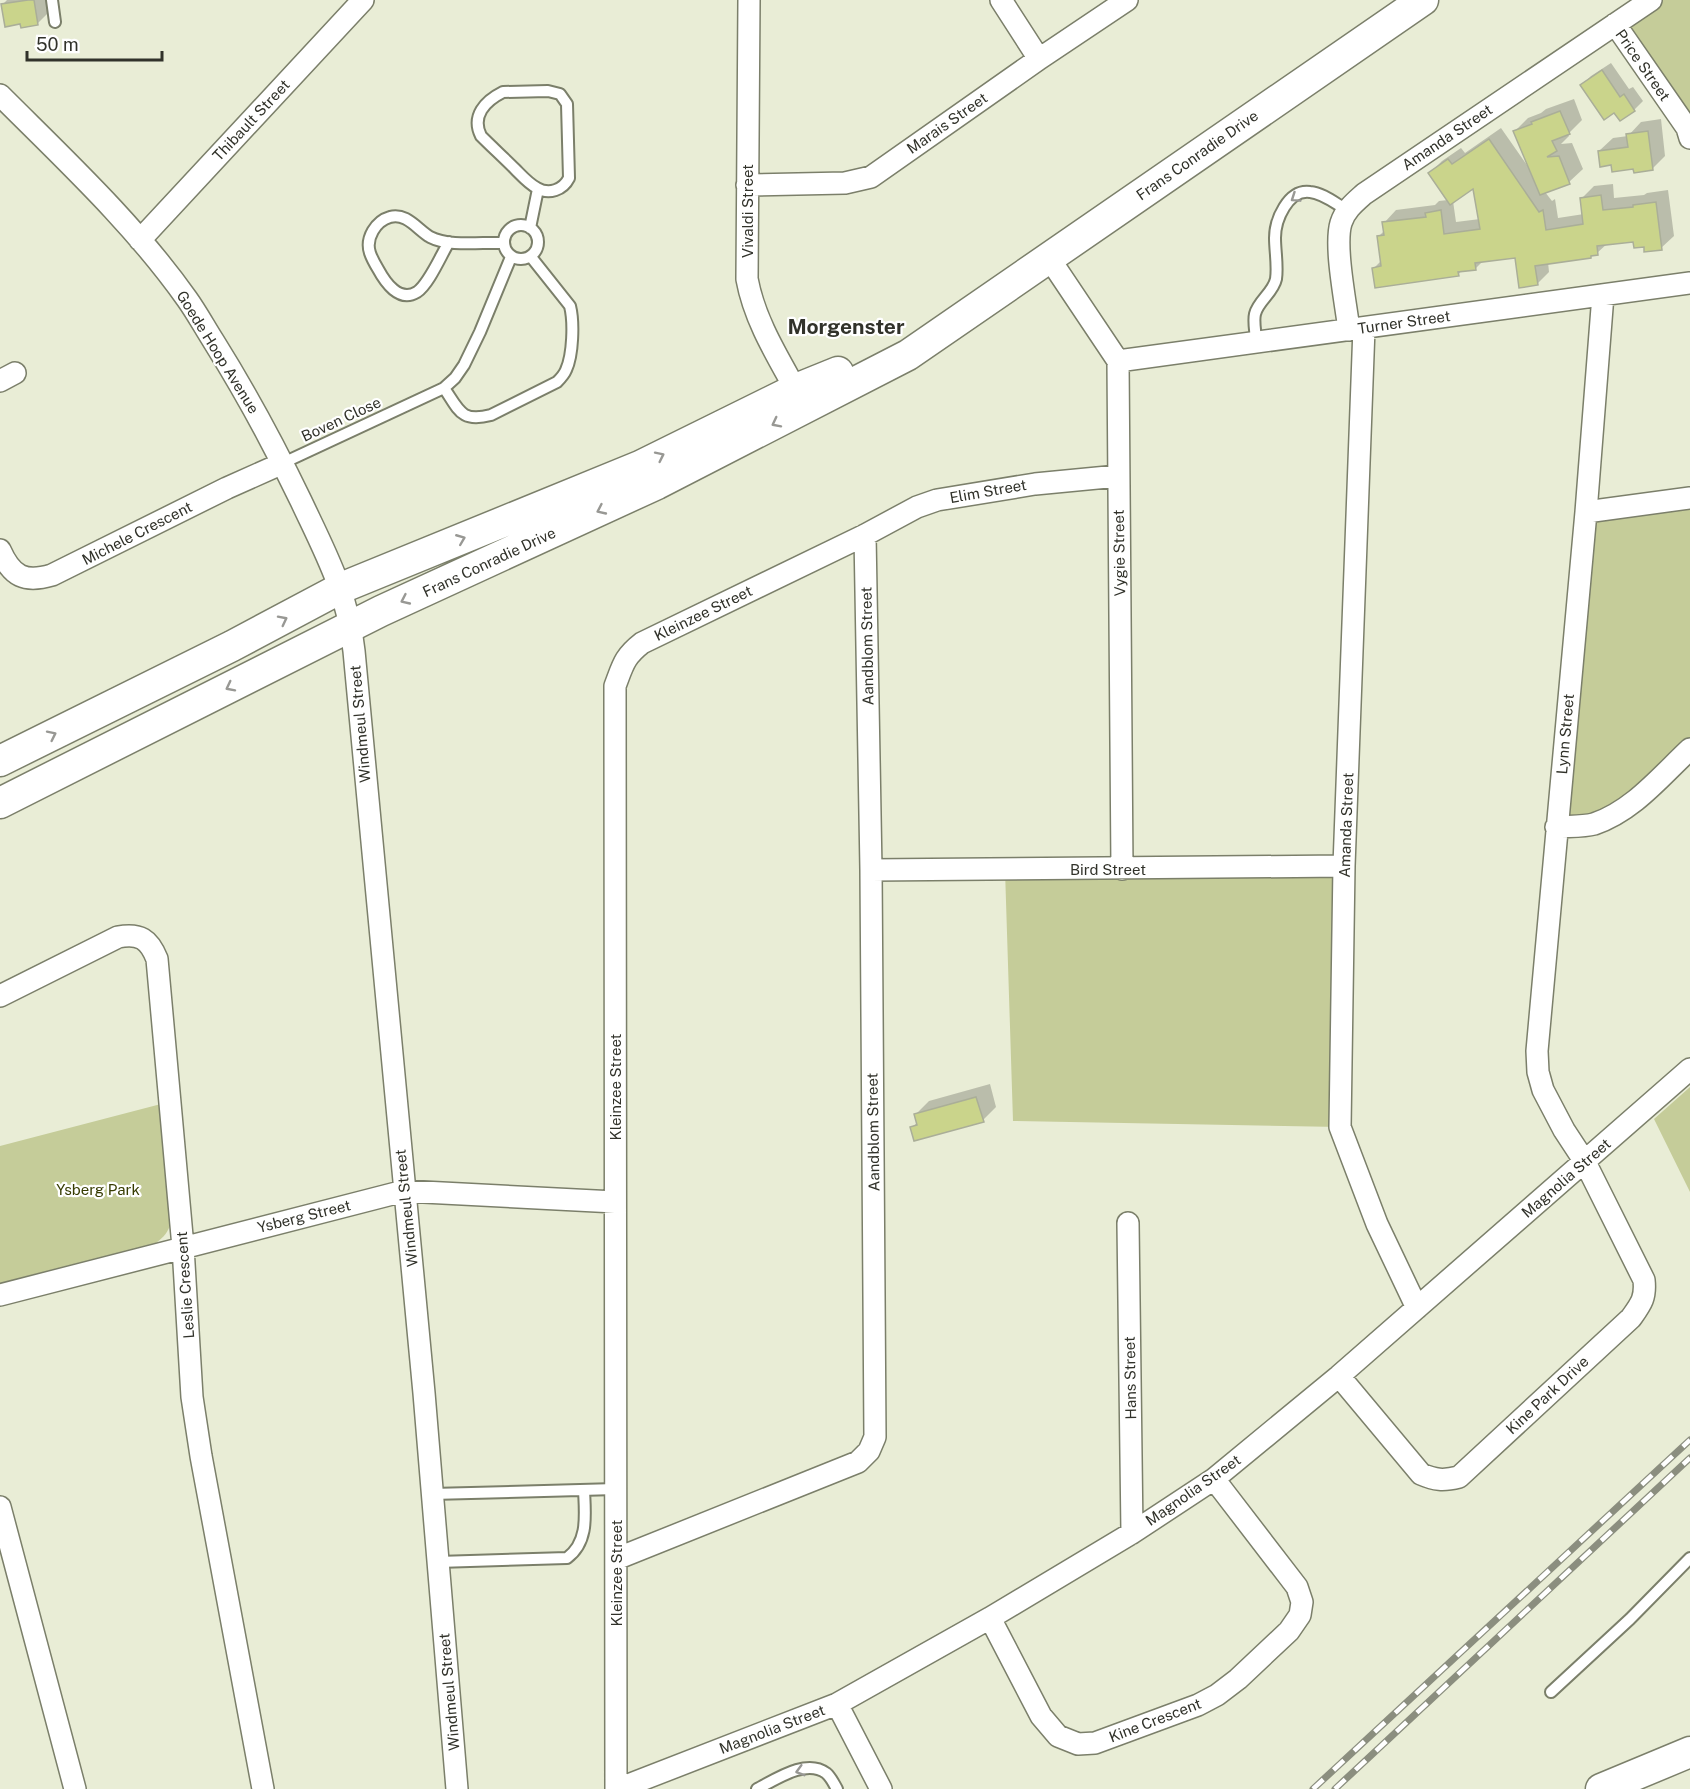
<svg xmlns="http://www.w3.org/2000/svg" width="1690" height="1789" font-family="'Public Sans',sans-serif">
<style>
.green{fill:#c5cc99}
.shadow{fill:#0003;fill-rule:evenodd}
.building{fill:#cad48b;stroke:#aaae98;stroke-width:1.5}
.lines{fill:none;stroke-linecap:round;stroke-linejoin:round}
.lane-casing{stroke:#7b7f6a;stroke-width:14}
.street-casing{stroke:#7b7f6a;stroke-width:24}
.secondary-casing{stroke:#7b7f6a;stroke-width:33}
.lane{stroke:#fff;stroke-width:10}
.street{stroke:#fff;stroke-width:21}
.secondary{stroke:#fff;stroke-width:30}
.rail-casing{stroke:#8b8e7f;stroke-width:7}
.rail{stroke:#fff;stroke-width:4.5;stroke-dasharray:14;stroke-linecap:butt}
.oneway{stroke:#989894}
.labels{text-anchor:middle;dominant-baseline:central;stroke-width:4.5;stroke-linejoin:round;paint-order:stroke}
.street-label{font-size:15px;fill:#31322a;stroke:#fff}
.park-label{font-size:15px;fill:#373c02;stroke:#fff}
.district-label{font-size:21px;font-weight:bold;fill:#31322a;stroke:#fff}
</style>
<rect width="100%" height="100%" fill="#e9edd6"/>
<path class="green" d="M1651,0H1690V138L1615,24Z
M1690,498V745L1626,807L1557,822L1586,512Z
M1344,866L1340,1127L1013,1121L1005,870Z
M1690,1087V1192L1654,1119Z
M161,1104L171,1223C168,1232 164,1237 156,1243L0,1283V1146Z"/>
<path class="shadow" d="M7,0H49L51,10L37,24L2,5Z
M1611,63L1629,89L1633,87L1643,101L1634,110L1620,119L1615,111L1582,85L1591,76Z
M1574,99L1582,120L1568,134L1569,136L1561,144L1572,143L1583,169L1569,182L1545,192L1552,201L1555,199L1558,218L1584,214L1582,198L1594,186L1613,184L1614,198L1644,195L1647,193L1668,190L1674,236L1661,248L1645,245L1634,240L1608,243L1597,253L1593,254L1590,257L1548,262L1549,272L1537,284L1516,256L1484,260L1475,269L1462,270L1458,275L1374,268L1382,260L1378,237L1385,230L1384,223L1396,210L1435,205L1439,201L1448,200L1430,173L1442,161L1461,148L1465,153L1501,128L1529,168L1515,131L1528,118L1541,113L1546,109ZM1475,187L1480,219L1456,222L1453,201Z
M1661,119L1665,156L1652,169L1613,164L1599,151L1613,138L1628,136L1641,122Z
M990,1084L996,1107L983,1120L911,1128L918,1122L916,1114L929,1101Z"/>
<path class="building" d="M28,0H34L38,25L21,28L20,24L5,27L1,4Z
M1602,70L1620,97L1624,94L1635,111L1620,121L1614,113L1604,120L1580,85Z
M1560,111L1570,134L1552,141L1557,151L1547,157L1559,156L1570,184L1540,195L1513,131L1532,124L1531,122Z
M1648,131L1653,170L1634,173L1633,169L1612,172L1611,165L1600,167L1598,151L1628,147L1626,134Z
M1489,139L1539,212L1543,210L1546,230L1583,224L1580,198L1601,195L1603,210L1633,207V205L1656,202L1662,250L1644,252V247L1634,248L1633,242L1597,246L1598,255L1591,256V258L1535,266L1538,285L1519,288L1515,258L1475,263L1476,270L1458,272L1459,276L1375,288L1372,268L1381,266L1377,236L1384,235L1382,222L1426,217L1425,213L1441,210L1444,234L1480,229L1473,189L1450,205L1428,173L1448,159L1452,164Z
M976,1097L984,1122L914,1141L910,1127L917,1125L914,1114Z"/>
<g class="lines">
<defs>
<path id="lane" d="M52,0L55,22
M548,91L560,94L567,104L569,178C563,190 549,195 537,188C529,184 522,176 515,169C504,158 492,147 481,136C471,116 485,101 503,92Z
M504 242a17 17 0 1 1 34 0a17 17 0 1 1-34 0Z
M530,228L538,189
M449,242C441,255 429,284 417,292C399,303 385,282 378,269C375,264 372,259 370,253C365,238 376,221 390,217C406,212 418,230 430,237C449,247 482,242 503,243
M1256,342C1256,333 1253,322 1255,314C1258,301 1273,293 1276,279C1278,266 1275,251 1275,238C1275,220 1288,189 1310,192C1323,193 1336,204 1347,210
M444,388C459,410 461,423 491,415L557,382C561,378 564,375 566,370C573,355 574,322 570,306L531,257
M283,463L444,388L455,378L464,365L480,332L511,257
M432,1494L616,1489
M438,1562L567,1558C589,1542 585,1514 584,1490
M1551,1692L1630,1619L1690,1558
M757,1789C775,1780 806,1758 826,1773C831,1777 834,1784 837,1789"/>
<path id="street" d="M749,0L747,279C755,323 781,362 802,401
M1001,0L1039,59
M1615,24L1687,128L1690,138
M0,95C65,160 134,224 187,299C197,313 205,328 214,342C246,393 275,447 301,501C325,552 348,594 354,651L424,1393L457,1789
M747,185L845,183L871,177L1039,59L1127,0
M140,240L363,0
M1049,258L1118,361L1122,869
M1364,328L1344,866L1340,1127L1377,1224L1417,1308
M1349,330C1346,304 1334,246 1341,223C1345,210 1355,202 1364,194L1651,0
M1118,361L1690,283
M0,381L15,373
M1586,512L1690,498
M0,550C12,577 25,583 52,575L227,488L283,463
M1556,827C1568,826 1583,827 1594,824C1633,811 1661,776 1690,749
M871,870L1344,866
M0,996L118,937C140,933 149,939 157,959L183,1247L192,1397L201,1456L263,1789
M1128,1223L1132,1533
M0,1295L404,1191L615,1202
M1339,1376L1421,1474C1435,1480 1443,1481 1459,1477L1631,1318C1641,1304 1646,1298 1644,1280L1585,1162L1564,1130L1543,1090L1538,1072L1537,1051L1586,512L1603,295
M0,1507L75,1789
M616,1559L858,1462L869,1451L875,1437L871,870L865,535
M990,1618L1041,1716L1058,1736L1078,1744L1095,1743L1198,1705L1217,1695L1238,1679L1289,1631L1300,1615L1302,1602L1297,1587L1214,1479
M837,1704L881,1789
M616,1789L615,686C623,665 624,657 642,643L865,535L917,507L937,500L1035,484L1118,476
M618,1789L837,1704L990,1618L1132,1533L1214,1479L1339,1376L1690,1069"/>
<path id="secondary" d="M0,761L232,646L341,588L640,466L796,389L838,372
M0,803L381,611L657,484L908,355L1423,0
M1601,1789L1690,1752"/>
</defs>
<use href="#lane" class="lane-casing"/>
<use href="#street" class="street-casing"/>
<use href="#secondary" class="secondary-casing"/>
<use href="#lane" class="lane"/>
<use href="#street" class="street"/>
<use href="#secondary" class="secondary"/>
<defs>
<path id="rail" d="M1313,1789L1690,1440
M1335,1789L1690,1458"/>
</defs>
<use href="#rail" class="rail-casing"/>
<use href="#rail" class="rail"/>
</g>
<defs><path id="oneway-chevron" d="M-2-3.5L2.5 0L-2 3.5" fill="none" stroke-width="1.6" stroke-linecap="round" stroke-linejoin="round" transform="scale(1.5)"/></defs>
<g class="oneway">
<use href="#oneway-chevron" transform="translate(1295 198) rotate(146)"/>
<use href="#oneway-chevron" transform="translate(776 423) rotate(153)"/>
<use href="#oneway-chevron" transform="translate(660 456) rotate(-26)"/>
<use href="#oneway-chevron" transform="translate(601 510) rotate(155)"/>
<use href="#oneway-chevron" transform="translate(461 539) rotate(-22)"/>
<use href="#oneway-chevron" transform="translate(405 600) rotate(155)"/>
<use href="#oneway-chevron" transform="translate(283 620) rotate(-27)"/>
<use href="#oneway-chevron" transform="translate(230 687) rotate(153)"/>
<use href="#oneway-chevron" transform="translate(52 735) rotate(-26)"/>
<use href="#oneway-chevron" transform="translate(800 1771) rotate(164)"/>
</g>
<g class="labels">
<g class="street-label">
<text transform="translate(1643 65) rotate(55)">Price Street</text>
<text transform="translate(251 120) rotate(-47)">Thibault Street</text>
<text transform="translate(947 123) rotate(-35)">Marais Street</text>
<text transform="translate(1447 137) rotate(-34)">Amanda Street</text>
<text transform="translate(1197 155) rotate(-35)">Frans Conradie Drive</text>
<text transform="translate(747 211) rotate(-90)">Vivaldi Street</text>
<text transform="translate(1404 322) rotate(-8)">Turner Street</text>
<text transform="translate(218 352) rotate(58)">Goede Hoop Avenue</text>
<text transform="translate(341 419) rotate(-25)">Boven Close</text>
<text transform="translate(988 491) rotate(-10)">Elim Street</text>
<text transform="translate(137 533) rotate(-27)">Michele Crescent</text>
<text transform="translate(1119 553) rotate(-91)">Vygie Street</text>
<text transform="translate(489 562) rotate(-25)">Frans Conradie Drive</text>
<text transform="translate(703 613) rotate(-26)">Kleinzee Street</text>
<text transform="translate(867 646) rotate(-91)">Aandblom Street</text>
<text transform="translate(360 724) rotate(-95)">Windmeul Street</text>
<text transform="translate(1565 734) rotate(-85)">Lynn Street</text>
<text transform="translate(1346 825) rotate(-88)">Amanda Street</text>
<text x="1108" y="869">Bird Street</text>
<text transform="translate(615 1087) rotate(-90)">Kleinzee Street</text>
<text transform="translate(873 1132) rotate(-91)">Aandblom Street</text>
<text transform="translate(1566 1178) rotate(-41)">Magnolia Street</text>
<text transform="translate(406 1208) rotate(-96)">Windmeul Street</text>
<text transform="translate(304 1216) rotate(-14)">Ysberg Street</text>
<text transform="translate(185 1285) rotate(-94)">Leslie Crescent</text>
<text transform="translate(1130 1378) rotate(-91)">Hans Street</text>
<text transform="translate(1547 1395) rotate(-43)">Kine Park Drive</text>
<text transform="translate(1193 1490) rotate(-35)">Magnolia Street</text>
<text transform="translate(616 1573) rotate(-90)">Kleinzee Street</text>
<text transform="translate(449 1692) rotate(-95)">Windmeul Street</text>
<text transform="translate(1155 1720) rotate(-21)">Kine Crescent</text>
<text transform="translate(772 1729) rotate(-21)">Magnolia Street</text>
</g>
<g class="park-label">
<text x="98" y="1189">Ysberg Park</text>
</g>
<g class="district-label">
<text x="846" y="326">Morgenster</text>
</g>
</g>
<path d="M27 51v9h135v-9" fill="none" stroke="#31322a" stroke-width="3"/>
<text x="36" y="51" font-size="18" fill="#31322a" stroke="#ffffff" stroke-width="4.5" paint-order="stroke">50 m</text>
</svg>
